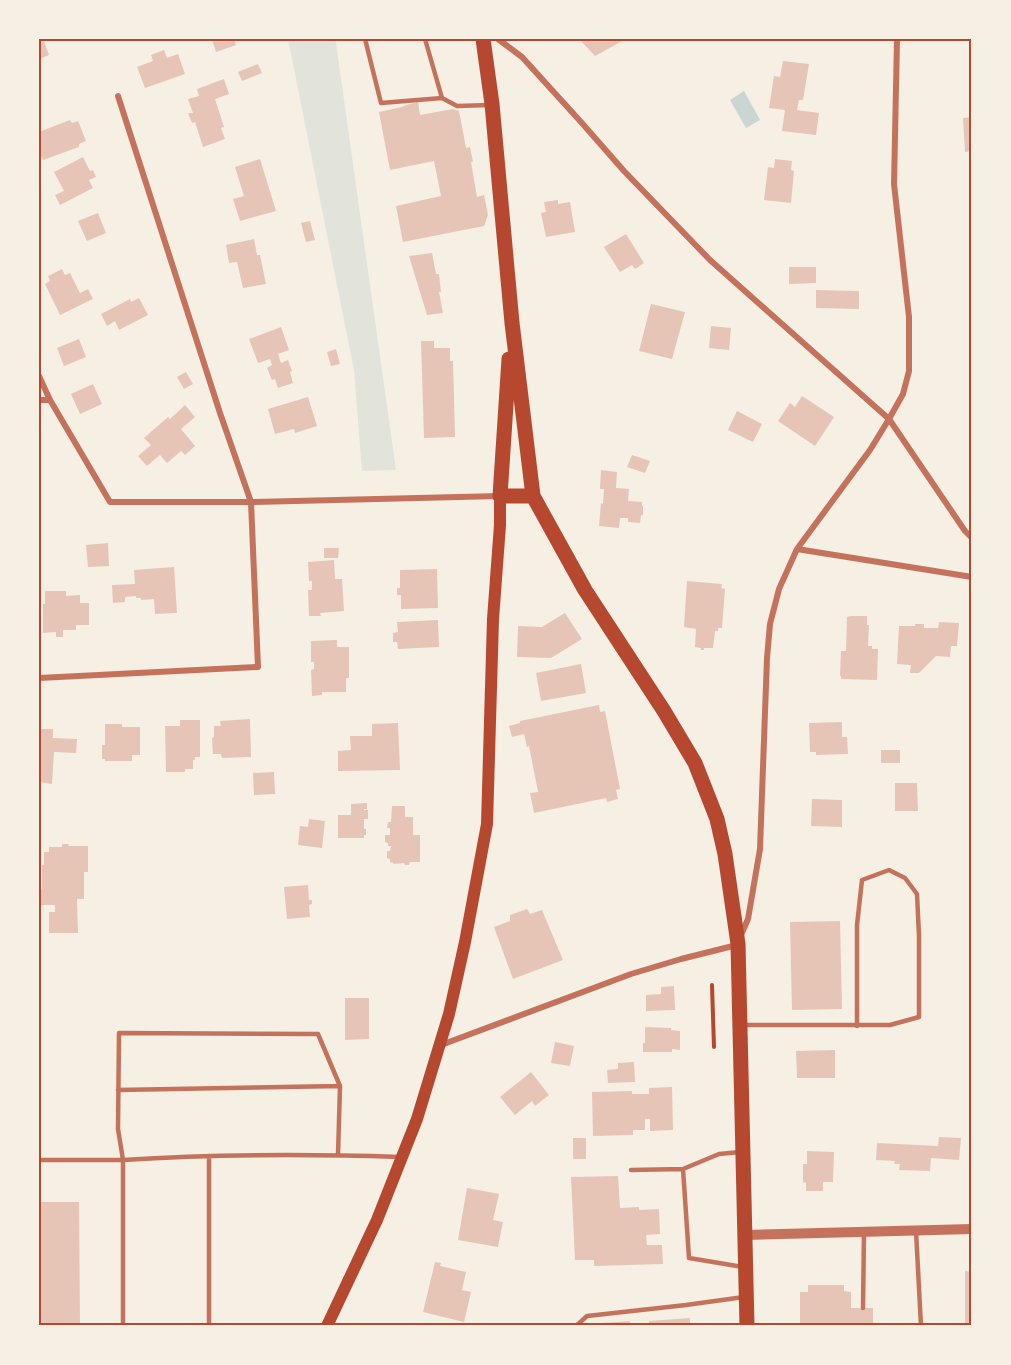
<svg xmlns="http://www.w3.org/2000/svg" width="1011" height="1365" font-family="'Exo 2',sans-serif">
<style>
.green{fill:#e2e4dc}
.water{fill:#c9d6d2}
.building{fill:#e6c5b7}
.lines{fill:none;stroke-linecap:round;stroke-linejoin:round}
.path{stroke:#b5482f;stroke-width:4}
.service{stroke:#c5725c;stroke-width:4.5}
.minor{stroke:#c5725c;stroke-width:6}
.tertiary{stroke:#c5725c;stroke-width:10}
.secondary{stroke:#b5482f;stroke-width:12}
.primary{stroke:#b5482f;stroke-width:15}
.neatline{fill:none;stroke:#b5482f;stroke-width:2}
</style>
<rect width="100%" height="100%" fill="#f6efe4"/>
<path class="green" d="M288,39H335L336,43L396,470L362,471L354,370Z"/>
<path class="water" d="M744,91L760,120L746,128L730,100Z"/>
<path class="building" d="M39,39H43L49,55L39,59Z
M212,39H234L236,45L216,52Z
M579,39H626L595,56Z
M164,50L167,58L178,54L185,74L145,88L137,67L153,61L151,55Z
M783,61L809,64L803,100H799L797,110L819,113L816,135L782,131L785,110L769,108L774,76L780,77Z
M258,64L262,73L242,81L238,72Z
M224,79L229,94L215,99L224,127L221,128L225,139L203,147L195,122L192,123L188,113H193L188,99L199,96L197,89Z
M418,102L420,115L453,109L459,111L466,148L470,147L473,162H471L477,197L484,195L488,215L484,226L403,242L396,206L441,196L434,161L390,170L379,112L402,107L406,105Z
M972,117V151L965,152L963,118Z
M70,120L72,123L78,121L86,141L79,144V147L43,160L39,151V142H40L39,132Z
M83,157L90,171L93,170L96,177L89,180L93,188L60,205L55,195L64,191L54,172Z
M260,159L276,211L240,221L233,199L244,196L235,167Z
M775,159L792,161L791,170L794,171L791,203L764,200L768,167L774,168Z
M558,200V204L570,202L575,232L546,237L541,213L546,212L544,202Z
M98,213L106,233L87,241L78,221Z
M310,221L315,240L306,242L301,223Z
M626,234L644,263L635,269L632,265L620,272L604,247Z
M254,239L257,255H260L266,284L243,288L237,262L229,263L226,245Z
M432,253L436,274H439L441,292H439L443,313L427,315L409,256Z
M789,267H816V283L789,284Z
M62,269L65,275L70,273L80,293L88,289L93,299L60,315L45,284L50,281L48,276Z
M816,290L859,291V309L816,308Z
M139,298L148,315L119,330L115,321L107,326L101,314L130,299L131,302Z
M651,304L685,312L672,359L639,351Z
M711,326L731,328L729,350L709,348Z
M281,327L289,350L278,354L281,363L288,360L292,371L290,372L293,383L278,388L275,379L272,380L267,368L272,365L270,359L258,363L249,339Z
M79,339L86,357L64,366L57,348Z
M421,341H434V348H450V361H453L455,437L424,438Z
M336,349L340,364L331,366L327,352Z
M186,372L193,384L184,389L177,377Z
M93,384L102,404L80,414L71,394Z
M802,396L834,417L815,446L778,421L790,403L795,407Z
M308,397L317,426L295,433L294,429L275,434L268,409Z
M185,405L195,417L181,429L195,446L185,455L181,451L167,463L160,455L147,466L138,456L151,445L144,438L168,417L170,419Z
M737,411L762,424L753,442L728,430Z
M632,455L650,461L645,473L627,467Z
M601,470L617,472L616,488L629,489L628,501L642,502V506H643V515H641L640,523L628,522V518H620L619,528L599,526L601,503L603,504L604,489H600Z
M108,543L109,566L88,567L86,545Z
M324,548H339L338,558H324Z
M334,560L335,579H342L344,611L320,613L321,616H309L308,590H312V581H309L308,562Z
M174,567L177,613L155,614L154,599L141,600V598H136V596L125,597V602L113,603L112,585L135,584L134,570Z
M437,569L438,608L401,609V595H397V588H400V570Z
M687,581L722,584L721,588L725,589L722,628H718V631H715L713,648H704V650H701V648L695,647L696,629L684,627Z
M45,591H66V596L80,595V603H89V625H76V630H63V637H56V632L43,633V604H45Z
M565,613L582,639L551,658L517,657L518,626L542,627Z
M851,616H867V625H869L868,646H872V649H878L877,680L841,679V676H840L841,651H846L847,617Z
M438,620L439,647L398,649L397,642H393V633L398,632L397,622Z
M939,622L959,623L957,646H951L950,657L936,656L919,673H910L911,665L897,664L899,626H915V624H924V628H938Z
M337,640V647H349V678H346V692H322V695L312,696L311,670L314,669V662H311V641Z
M581,664L586,693L541,701L536,673Z
M599,705L600,712L605,711L620,789L616,790L618,799L607,802L606,798L534,813L530,793L538,792L529,746L527,747L524,734L512,737L509,726L520,723V721Z
M250,719L251,757L222,758L221,754H213L212,738L214,737V726H221L220,721Z
M180,720H200V757H195V760H193V769H185V772H166L165,726H180Z
M842,722V737H847L848,754L816,755V752H810L809,723Z
M398,723L400,770L338,771V751L351,750L350,736H372V724Z
M105,724H122V727H140V755H132V761H105V759H102V745H105Z
M39,726H41V729H53V738L77,739L76,753L54,752L52,784L39,782Z
M881,750H900V763H881Z
M274,772L275,794L254,795L253,773Z
M895,783H917L918,811H895Z
M812,799L842,800V827L811,826Z
M367,803V809H364V810H368V819H364V829H366V835H364V838H338V815H351V804Z
M392,806H405V817H413V835H420V862H410L409,865H405L404,863L393,864L394,863L390,862V859L387,858V851H390L391,846H388V843L385,842V835H390V828H387L388,822H391Z
M309,819L325,821L322,848L298,845L300,826L308,827Z
M62,844H69L68,846H88V872H84V899H77L78,933H49V912H55V905H39V890H42V865H44V852H49V847H62Z
M308,885L309,900H312V904L309,905L310,917L287,919L284,887Z
M527,909L530,914L542,910L563,960L513,979L494,927L510,921V915Z
M840,921L842,1009L792,1010L790,922Z
M674,986L675,1010L646,1011V995L661,994V987Z
M345,998H369V1039L345,1040Z
M645,1027L671,1028V1030L680,1031V1050L672,1049V1052H643V1043H645Z
M555,1042L574,1046L570,1066L551,1063Z
M835,1050V1078H797L796,1051Z
M634,1062L635,1082L608,1083L607,1070L618,1069V1063Z
M531,1072L549,1095L535,1106L532,1101L515,1115L500,1097Z
M672,1087L673,1130L650,1131V1119H645V1130H633V1135L593,1136L592,1092L632,1091V1094H649V1088Z
M939,1137L961,1138L959,1160L931,1158L930,1171L899,1170L900,1164H894L895,1161L876,1160L877,1143L938,1146Z
M573,1138H586V1159H573Z
M807,1151L834,1152L833,1182H823V1191H806V1182L803,1183V1164H807Z
M618,1176L620,1208L639,1207V1210L659,1209L660,1234L646,1235L647,1245H662L663,1264L594,1266V1260H575L571,1177Z
M467,1188L499,1194L493,1220L503,1222L498,1247L458,1240Z
M39,1202H79L80,1326H39Z
M435,1262L441,1263L440,1266L466,1272L462,1290L471,1292L464,1322L423,1312Z
M965,1271L972,1272V1326H965Z
M808,1285H844V1291L851,1292V1308H873V1326H800V1292H808Z
M690,1318V1326H649V1321Z
M630,1321V1326H603V1323Z"/>
<g class="lines">
<path class="path" d="M712,985L714,1047"/>
<path class="service" d="M365,39L381,103L442,98L457,106L490,105
M425,39L442,98
M742,1025H890L919,1017V936L917,894L905,878L889,870L862,880L857,925V1026
M118,1090L340,1086
M740,1152L719,1154L683,1169L689,1258L743,1267
M39,1160H123L118,1129L119,1033L318,1034L340,1086L338,1155
M631,1170L683,1169
M916,1231L921,1326
M863,1308L864,1232
M123,1326V1160C215,1154 308,1154 400,1157
M209,1326V1156
M576,1326L587,1316L686,1305L744,1297"/>
<path class="minor" d="M498,39L522,57L581,122L624,171L710,260L889,419L965,531L972,538
M39,376L50,400L110,502H251L500,496
M39,400H50
M797,549L972,577
M39,678L258,667L251,502L220,413L118,96
M741,935L748,919L760,849L767,658L770,624L779,589L797,549L870,450L889,419L903,394L909,371V317L894,184L897,39
M441,1045L631,974L681,959L737,945"/>
<path class="tertiary" d="M745,1235L972,1229"/>
<path class="secondary" d="M327,1326L377,1220L417,1119L449,1014L465,942L487,824L493,619L500,525V496"/>
<path class="primary" d="M483,39L492,104L512,323L533,496L585,590L664,711L695,763L717,819L725,854L738,944L747,1326
M509,359L500,496H533"/>
</g>
<rect width="1011" height="1365" fill="none" stroke="#f6efe4" stroke-width="81"/>
<rect x="40" y="40" width="930" height="1284" class="neatline"/>
</svg>
